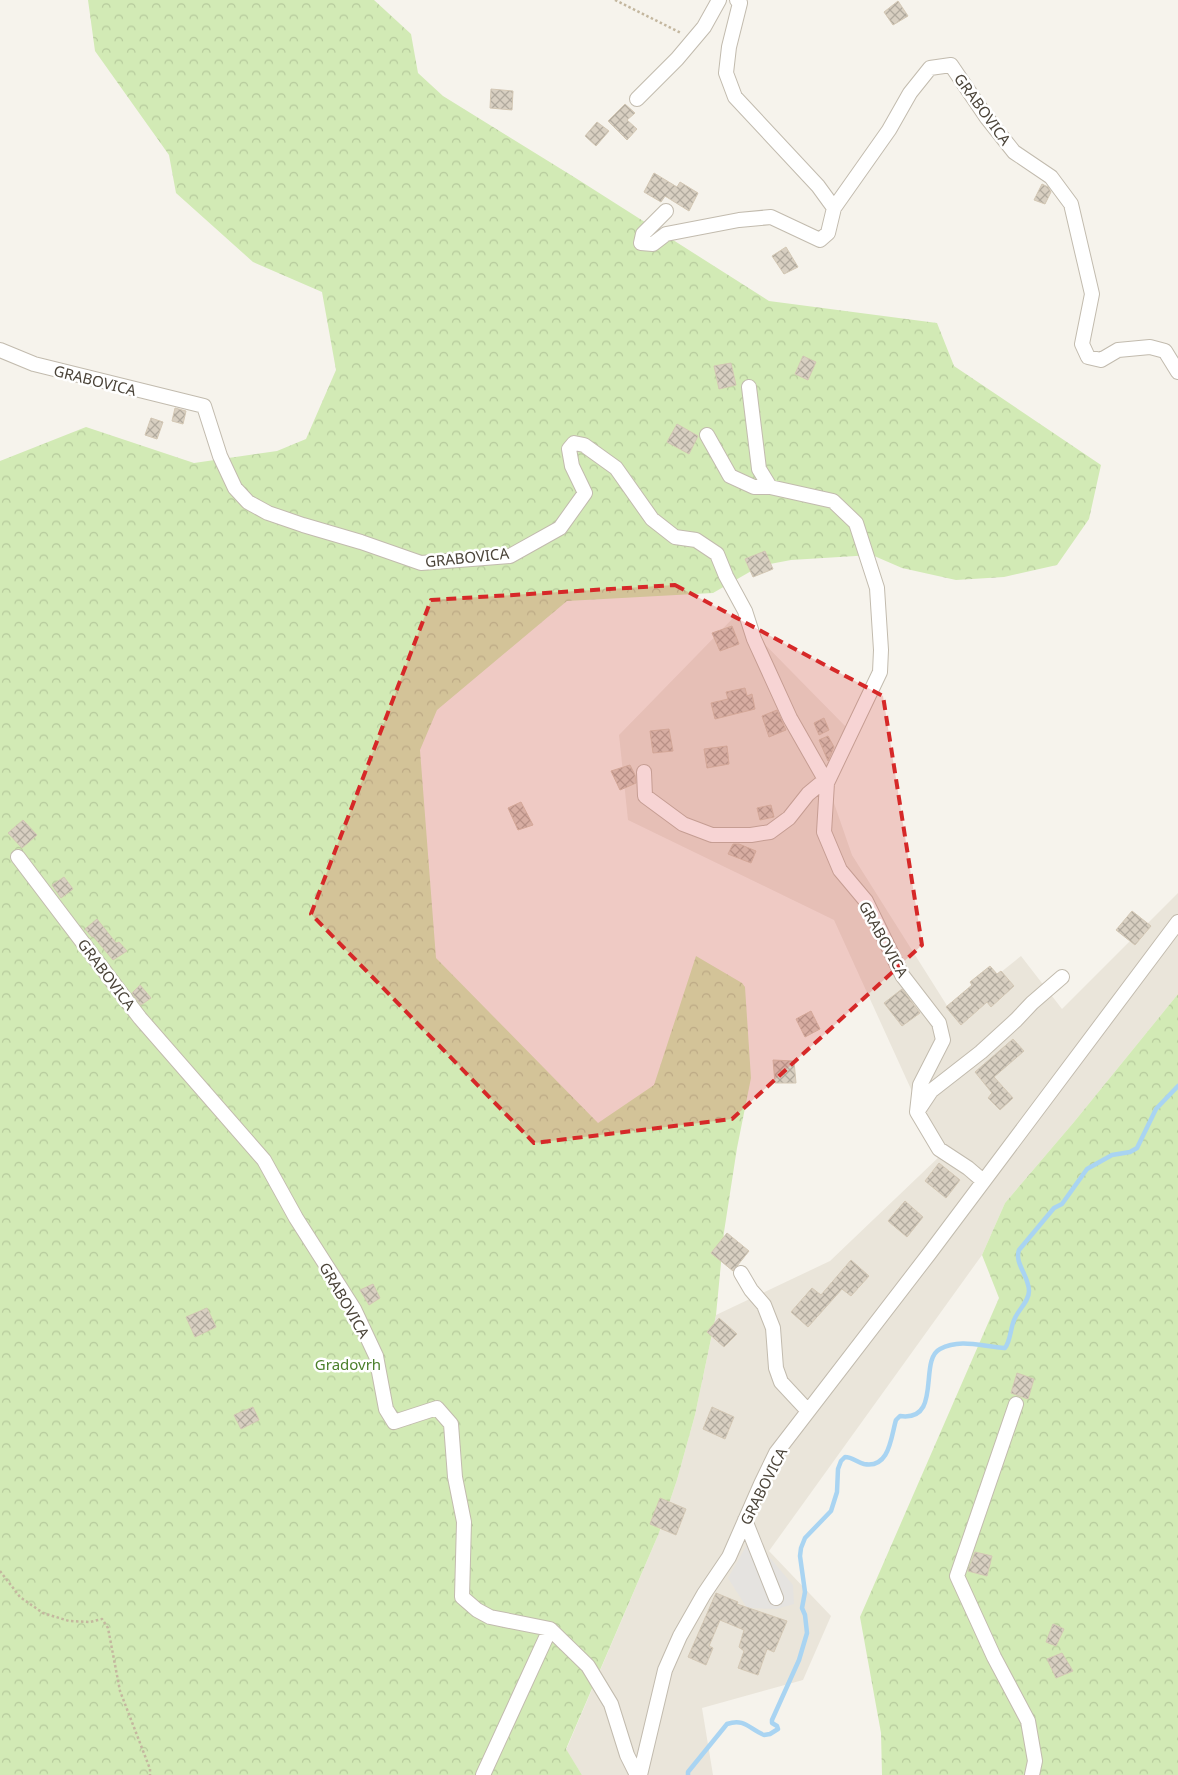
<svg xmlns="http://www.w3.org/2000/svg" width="1178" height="1775" font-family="'Noto Sans',sans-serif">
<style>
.residential{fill:#eae5da}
.forest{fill:url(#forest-crowns)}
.parking{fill:#e5e3e0}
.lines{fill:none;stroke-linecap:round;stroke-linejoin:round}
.stream{stroke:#a9d4f2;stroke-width:4.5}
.building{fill:url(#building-cross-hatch);stroke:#d3c7b4}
.minor-casing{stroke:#c2bbae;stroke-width:16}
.path{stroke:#c4b79f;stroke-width:2.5;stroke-dasharray:2.5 2.5;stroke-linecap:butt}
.minor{stroke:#fff;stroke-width:14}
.marked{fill:#d62828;fill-opacity:0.2;stroke:#d62828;stroke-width:4;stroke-dasharray:10 6;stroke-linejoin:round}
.labels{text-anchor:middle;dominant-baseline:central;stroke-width:5;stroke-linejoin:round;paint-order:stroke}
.street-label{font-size:15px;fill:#4b4439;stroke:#fff}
.park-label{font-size:15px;fill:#4a7f2a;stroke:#fff}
</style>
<defs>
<pattern id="forest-crowns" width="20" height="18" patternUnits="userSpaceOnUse" patternTransform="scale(1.25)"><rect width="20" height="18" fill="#d2eab5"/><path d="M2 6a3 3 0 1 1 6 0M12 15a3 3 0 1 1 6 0" fill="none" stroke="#b6ca9c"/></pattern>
<pattern id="building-cross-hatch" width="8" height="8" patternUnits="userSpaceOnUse" patternTransform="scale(1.25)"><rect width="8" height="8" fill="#d8cfc1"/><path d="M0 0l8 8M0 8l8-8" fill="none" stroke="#b1aa9e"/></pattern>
</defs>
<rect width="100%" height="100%" fill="#f6f3ec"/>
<path class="residential" d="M736,615L850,731L827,783L852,855L951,1012L1021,956L1062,1009L1178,893V994L1074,1122L1005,1203L982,1255L769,1551L831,1616L803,1680L702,1708L713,1775H582L566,1750L659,1533L677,1480L695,1415L716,1315L830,1261L941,1155L834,920L628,820L619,735Z"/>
<path class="forest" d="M88,0H374L411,34L418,73L443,96L574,177L769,301L937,323L954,366L1101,465L1089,519L1057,565L1004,577L956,580L902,568L872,555L791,560L760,566L713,593L567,601L437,710L420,750L436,958L598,1123L654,1085L696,956L742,983L745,987L751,1078L737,1148L724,1232L716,1315L695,1415L677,1480L659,1533L566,1749L582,1775H0V461L86,427L194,463L277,451L306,439L336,370L322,292L253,262L176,193L169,155L95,51Z
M1178,994V1775H882L881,1733L860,1617L999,1298L982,1255L1005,1203L1074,1122Z"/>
<path class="parking" d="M756,1529L764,1551L793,1585L794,1604L776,1609L747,1608L728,1578Z"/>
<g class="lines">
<path class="stream" d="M688,1775V1772L727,1724C745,1718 749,1729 764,1735L770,1734L778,1729L777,1726L772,1723V1720L799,1660L807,1633L805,1615L802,1608L805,1592L800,1556L801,1548L805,1538L831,1511L837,1492L838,1469L841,1461L845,1457C852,1457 857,1462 864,1464C890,1469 891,1436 896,1420L900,1416C943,1422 918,1360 940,1349C961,1338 983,1347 1005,1348C1011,1340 1010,1328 1015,1318C1019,1309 1029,1301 1029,1291C1029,1276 1014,1263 1019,1250L1054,1208L1062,1204L1087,1169L1112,1155L1130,1152L1137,1148L1156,1109L1178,1086"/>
</g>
<path class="building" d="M898,1L908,16L893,25L884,12Z
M491,89L513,91L512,110L490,108Z
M625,104L635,113L627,120L637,129L627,140L608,121Z
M597,122L609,131L596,146L585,136Z
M654,173L677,187L680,182L698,193L689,211L665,196L661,202L644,192Z
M1042,184L1048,187L1051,192L1045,204L1034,200Z
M786,247L798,267L784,274L772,256Z
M803,356L816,362L808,380L795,374Z
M731,363L736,385L719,389L714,366Z
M175,408L186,411L183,424L172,421Z
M151,418L163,422L157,439L145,435Z
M677,424L698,436L689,454L667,442Z
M765,551L773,569L753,577L745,559Z
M732,626L739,644L720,651L712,633Z
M745,688L747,696L752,694L755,709L715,719L711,703L728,699L726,692Z
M777,710L786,730L769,737L762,716Z
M824,718L829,730L819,735L814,723Z
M669,729L673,751L653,753L650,731Z
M828,736L834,747L828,761L819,740Z
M727,746L729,764L707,768L704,749Z
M630,765L635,775L636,783L620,790L611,771Z
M521,802L533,825L518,830L508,808Z
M771,805L774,817L760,820L757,808Z
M23,820L37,835L22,848L8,833Z
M733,844H739L756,851L751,863L728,854Z
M64,877L73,889L61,898L52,885Z
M1132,911L1151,926L1135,945L1116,930Z
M97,919L116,943L119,942L127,951L113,960L93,936L92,937L85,929Z
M990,966L997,974L1001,971L1014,986L991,1007L987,1002L961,1025L946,1007L972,985L970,982Z
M140,985L151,998L141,1005L132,993Z
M902,989L920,1013L902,1026L884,1003Z
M811,1011L820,1029L805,1037L796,1019Z
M1013,1039L1024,1051L994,1077L1013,1098L1000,1110L988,1098L992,1093L975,1072Z
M773,1060L794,1061L796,1083H775Z
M939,1163L960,1180L946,1198L925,1181Z
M905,1201L923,1217L907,1237L888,1221Z
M727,1233L749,1251L733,1271L711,1253Z
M851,1260L869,1276L851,1296L842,1289L808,1327L791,1312L812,1288L821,1295Z
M373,1284L380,1298L369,1305L360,1290Z
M207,1308L216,1327L195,1337L186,1317Z
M719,1318L737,1334L724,1347L707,1332Z
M1017,1373L1034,1379L1028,1399L1011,1393Z
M253,1407L259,1420L241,1429L234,1415Z
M712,1407L734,1417L725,1439L703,1429Z
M660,1498L686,1509L676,1535L650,1524Z
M975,1552L992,1556L987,1576L968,1571Z
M716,1593L738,1602L737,1604L787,1621L774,1652L767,1649L758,1675L738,1668L744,1651L739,1647L744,1630L720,1620L709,1646L713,1648L706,1665L688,1657Z
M1053,1624L1064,1629L1056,1646L1046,1642Z
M1062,1653L1073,1671L1056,1678L1047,1659Z"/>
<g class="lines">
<defs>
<path id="minor" d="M737,0L740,3L729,47L726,73L735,97L818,186L834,208L889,130L910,93L930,68L951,65L987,118L1014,152L1051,177L1071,204L1092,294L1082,344L1088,357L1101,360L1118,350L1150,347L1165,351L1178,372
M637,99L677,59L704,27L719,0
M666,211L643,234L641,243L653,244L666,234L739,220L771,217L820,240L828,233L834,208
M0,350L34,364L204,406L220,456L235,488L248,502L268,513L303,525L361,542L421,563L510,556L560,528L585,493L572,466L569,449L574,443L584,445L616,468L652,519L675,537L696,540L717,554L726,576L745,611L754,639L790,718L827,783L820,784L808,794L789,818L770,832L751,835H712L683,824L645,796L644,772
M749,387L759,469L770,487
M707,435L730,476L754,487H770L833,501L856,523L877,588L881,650L880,672L827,783L824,832L840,870L866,901L902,975L939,1023L943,1040L920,1085L917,1112L939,1149L968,1168L982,1180
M18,857L140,1018L264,1160L296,1218L354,1309L376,1356L386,1409L394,1422L437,1408L451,1424L455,1477L464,1522L462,1597L477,1610L490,1617L550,1629L588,1666L611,1704L627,1755L637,1775
M919,1109L931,1091L981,1052L1016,1020L1032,1003L1062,977
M741,1273L751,1290L764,1305L773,1328L776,1368L781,1382L808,1411
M1016,1404L957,1576L994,1657L1028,1721L1035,1761L1032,1775
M745,1520L776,1598
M483,1775L550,1629
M640,1775L665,1670L680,1636L704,1594L729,1557L761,1484L776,1453L929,1254L1178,922"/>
</defs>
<use href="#minor" class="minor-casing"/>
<path class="path" d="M615,0L681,33
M0,1571L20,1597L43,1613L69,1621L90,1622L102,1619L108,1628L120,1691L150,1769V1775"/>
<use href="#minor" class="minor"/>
</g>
<path class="marked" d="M675,585L883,696L922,945L732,1119L534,1143L311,914L431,600Z"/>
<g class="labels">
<g class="street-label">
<text transform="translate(983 109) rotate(54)">GRABOVICA</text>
<text transform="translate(95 380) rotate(14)">GRABOVICA</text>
<text transform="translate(467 557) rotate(-6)">GRABOVICA</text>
<text transform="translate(884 939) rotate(61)">GRABOVICA</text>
<text transform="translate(107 974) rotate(53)">GRABOVICA</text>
<text transform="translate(345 1300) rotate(60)">GRABOVICA</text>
<text transform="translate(763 1486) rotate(-63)">GRABOVICA</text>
</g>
<g class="park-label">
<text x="348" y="1364">Gradovrh</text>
</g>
</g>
</svg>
